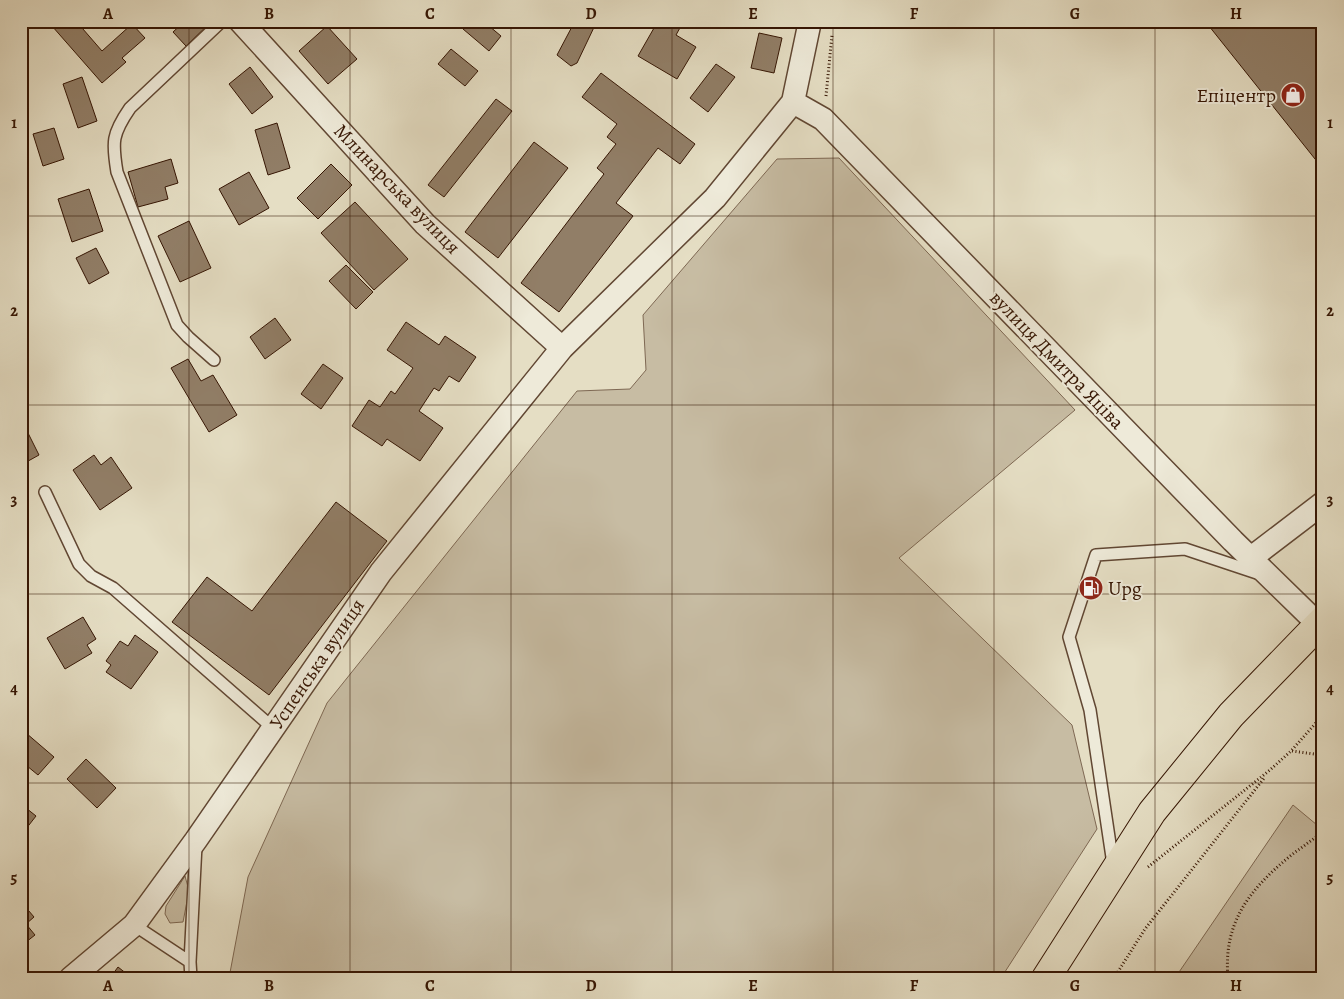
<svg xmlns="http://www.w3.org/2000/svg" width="1344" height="999" font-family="Alegreya,serif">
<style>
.green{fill:#c7bca3;stroke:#7e6853}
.building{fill:#917e67;stroke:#351503}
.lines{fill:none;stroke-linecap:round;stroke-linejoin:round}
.service-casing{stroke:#614733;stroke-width:14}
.minor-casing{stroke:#614733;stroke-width:25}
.trunk-casing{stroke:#351503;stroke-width:30}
.path{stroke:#351503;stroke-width:3;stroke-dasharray:1 2.5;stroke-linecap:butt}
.service{stroke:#eeead9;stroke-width:11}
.minor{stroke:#eeead9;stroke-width:22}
.trunk{stroke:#e5dec4;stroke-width:28}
.grid{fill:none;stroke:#351503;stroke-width:1;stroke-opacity:0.55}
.labels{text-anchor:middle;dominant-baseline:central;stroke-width:4;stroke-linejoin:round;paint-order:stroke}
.poi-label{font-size:20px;fill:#351503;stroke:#eeead9;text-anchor:end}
.street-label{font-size:20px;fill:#351503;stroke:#eeead9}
.neatline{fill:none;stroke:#351503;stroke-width:2}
.grid-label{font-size:16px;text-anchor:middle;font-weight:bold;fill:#351503}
</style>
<rect width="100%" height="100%" fill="#e5dec4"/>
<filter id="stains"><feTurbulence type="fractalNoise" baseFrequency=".004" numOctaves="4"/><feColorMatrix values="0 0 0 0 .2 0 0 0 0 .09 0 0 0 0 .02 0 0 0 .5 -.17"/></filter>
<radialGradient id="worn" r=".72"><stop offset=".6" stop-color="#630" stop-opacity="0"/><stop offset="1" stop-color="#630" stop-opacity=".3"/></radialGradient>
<path class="green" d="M839,158L1075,410L899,558L1072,725L1097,829L1001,978H229L248,877L327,703L577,391L630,389L646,370L643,315L777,159Z
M1293,805L1323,830V978H1175Z
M185,876L189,891L183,922L170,923L165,914L166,906Z"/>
<path class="building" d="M58,21H76L102,51L132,24L145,38L122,58L126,62L102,83L52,26Z
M185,21H204L208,25L186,46L173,32Z
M470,21H483L501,36L489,51L463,29Z
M575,21H597L577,63L571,66L557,55Z
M658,21H674L681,26L676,35L696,47L677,79L638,56Z
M1205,21H1323V169Z
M327,26L357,59L328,84L299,51Z
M759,33L782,38L774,73L751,68Z
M451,49L478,71L465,86L438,64Z
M716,64L735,77L708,112L690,98Z
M250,67L273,97L252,114L229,84Z
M601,73L695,144L680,164L658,148L616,203L633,216L559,312L521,283L604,174L597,168L616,144L607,137L617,124L582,97Z
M82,77L97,121L78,128L63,84Z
M496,99L512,111L444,197L428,185Z
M277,123L290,168L268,175L255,130Z
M54,128L64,159L43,166L33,134Z
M534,142L568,168L498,258L465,232Z
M171,159L178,183L165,187L168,199L138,207L128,172Z
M331,164L352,185L318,219L297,198Z
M249,172L269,208L239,225L219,189Z
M89,189L103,231L72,242L58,199Z
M355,202L408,259L374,290L321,233Z
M189,221L211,268L180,282L158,236Z
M96,248L109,273L89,284L76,258Z
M346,265L373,292L356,309L329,281Z
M275,318L291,340L265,359L250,337Z
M406,322L439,345L445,336L476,357L459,382L449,376L439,391L434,388L419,411L443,428L420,461L387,439L382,446L352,426L369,400L380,407L391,391L395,394L413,368L387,350Z
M188,359L201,381L213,375L237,415L209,432L171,368Z
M323,364L343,378L321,409L301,394Z
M21,419L39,455L21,465Z
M94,455L101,465L111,457L132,488L100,510L73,470Z
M336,502L387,541L269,695L172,622L207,577L252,611Z
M83,617L96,639L87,645L92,653L65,669L47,638Z
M135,635L158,652L131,689L106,672L111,665L106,661L120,641L128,646Z
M26,733L54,757L38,775L21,761V738Z
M86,759L116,788L97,808L67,779Z
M21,804L36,816L22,834L21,833Z
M23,904L34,917L26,924L35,935L21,946V906Z
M118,967L132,978H110Z"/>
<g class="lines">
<defs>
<path id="service" d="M214,360L188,337L177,325L117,172C112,142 112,134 130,108L222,21
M45,492L79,564L91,576L113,588L273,728
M1113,864L1090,710L1069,637L1096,555L1185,549L1260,574
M134,925L190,962
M191,978L190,962L196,845"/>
<path id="minor" d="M240,21L425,224L562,348
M793,102L823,119L1233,541L1318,624
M1251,558L1323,503
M71,978L134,925L196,840L381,572L562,348L715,198L793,102L810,21"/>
<path id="trunk" d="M1046,978L1152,812L1231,715L1323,620"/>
</defs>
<use href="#service" class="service-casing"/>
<use href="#minor" class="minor-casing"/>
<use href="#trunk" class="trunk-casing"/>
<path class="path" d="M826,96L832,35
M1292,751L1314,754L1323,757
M1148,867L1270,770L1291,751L1323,715
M1114,978L1145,929L1265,777
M1228,978C1223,923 1249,890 1289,857C1300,848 1312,841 1323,831"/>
<use href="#service" class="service"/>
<use href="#minor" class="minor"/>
<use href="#trunk" class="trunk"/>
</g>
<path class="grid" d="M189,21V978M350,21V978M511,21V978M672,21V978M833,21V978M994,21V978M1155,21V978M21,216H1323M21,405H1323M21,594H1323M21,783H1323"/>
<defs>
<symbol id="shop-disc" viewBox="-11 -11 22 22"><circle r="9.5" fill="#8f2418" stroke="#eeead9"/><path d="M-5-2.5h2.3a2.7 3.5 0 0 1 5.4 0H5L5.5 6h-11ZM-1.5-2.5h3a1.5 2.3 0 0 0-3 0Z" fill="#fff"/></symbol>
<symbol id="fuel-disc" viewBox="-11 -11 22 22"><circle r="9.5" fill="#8f2418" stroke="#eeead9"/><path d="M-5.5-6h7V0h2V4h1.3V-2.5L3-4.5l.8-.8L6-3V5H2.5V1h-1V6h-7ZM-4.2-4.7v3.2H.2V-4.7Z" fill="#fff"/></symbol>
</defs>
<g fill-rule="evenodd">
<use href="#shop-disc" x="1279" y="81" width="28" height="28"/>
<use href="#fuel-disc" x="1077" y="574" width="28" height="28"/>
</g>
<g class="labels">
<g class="poi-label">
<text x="1276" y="95">Епіцентр</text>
<text x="1108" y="588" text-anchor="start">Upg</text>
</g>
<g class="street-label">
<text transform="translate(397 189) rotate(46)">Млинарська вулиця</text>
<text transform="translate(1057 360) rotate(46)">вулиця Дмитра Яціва</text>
<text transform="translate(317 664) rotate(-56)">Успенська вулиця</text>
</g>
</g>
<rect width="1344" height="999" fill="none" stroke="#e5dec4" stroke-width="55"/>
<rect x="28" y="28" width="1288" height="944" class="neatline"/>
<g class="grid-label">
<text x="108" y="19">A</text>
<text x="269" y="19">B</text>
<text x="430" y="19">C</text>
<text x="591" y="19">D</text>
<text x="753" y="19">E</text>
<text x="914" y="19">F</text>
<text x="1075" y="19">G</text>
<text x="1236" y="19">H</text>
<text x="14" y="128">1</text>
<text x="1330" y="128">1</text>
<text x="14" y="316">2</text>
<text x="1330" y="316">2</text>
<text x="14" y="505">3</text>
<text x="1330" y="505">3</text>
<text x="14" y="694">4</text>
<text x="1330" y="694">4</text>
<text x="14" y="883">5</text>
<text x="1330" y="883">5</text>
<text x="108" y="991">A</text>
<text x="269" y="991">B</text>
<text x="430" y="991">C</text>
<text x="591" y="991">D</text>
<text x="753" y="991">E</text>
<text x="914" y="991">F</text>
<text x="1075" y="991">G</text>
<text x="1236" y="991">H</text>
</g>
<rect width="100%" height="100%" filter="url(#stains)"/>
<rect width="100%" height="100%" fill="url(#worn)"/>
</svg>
